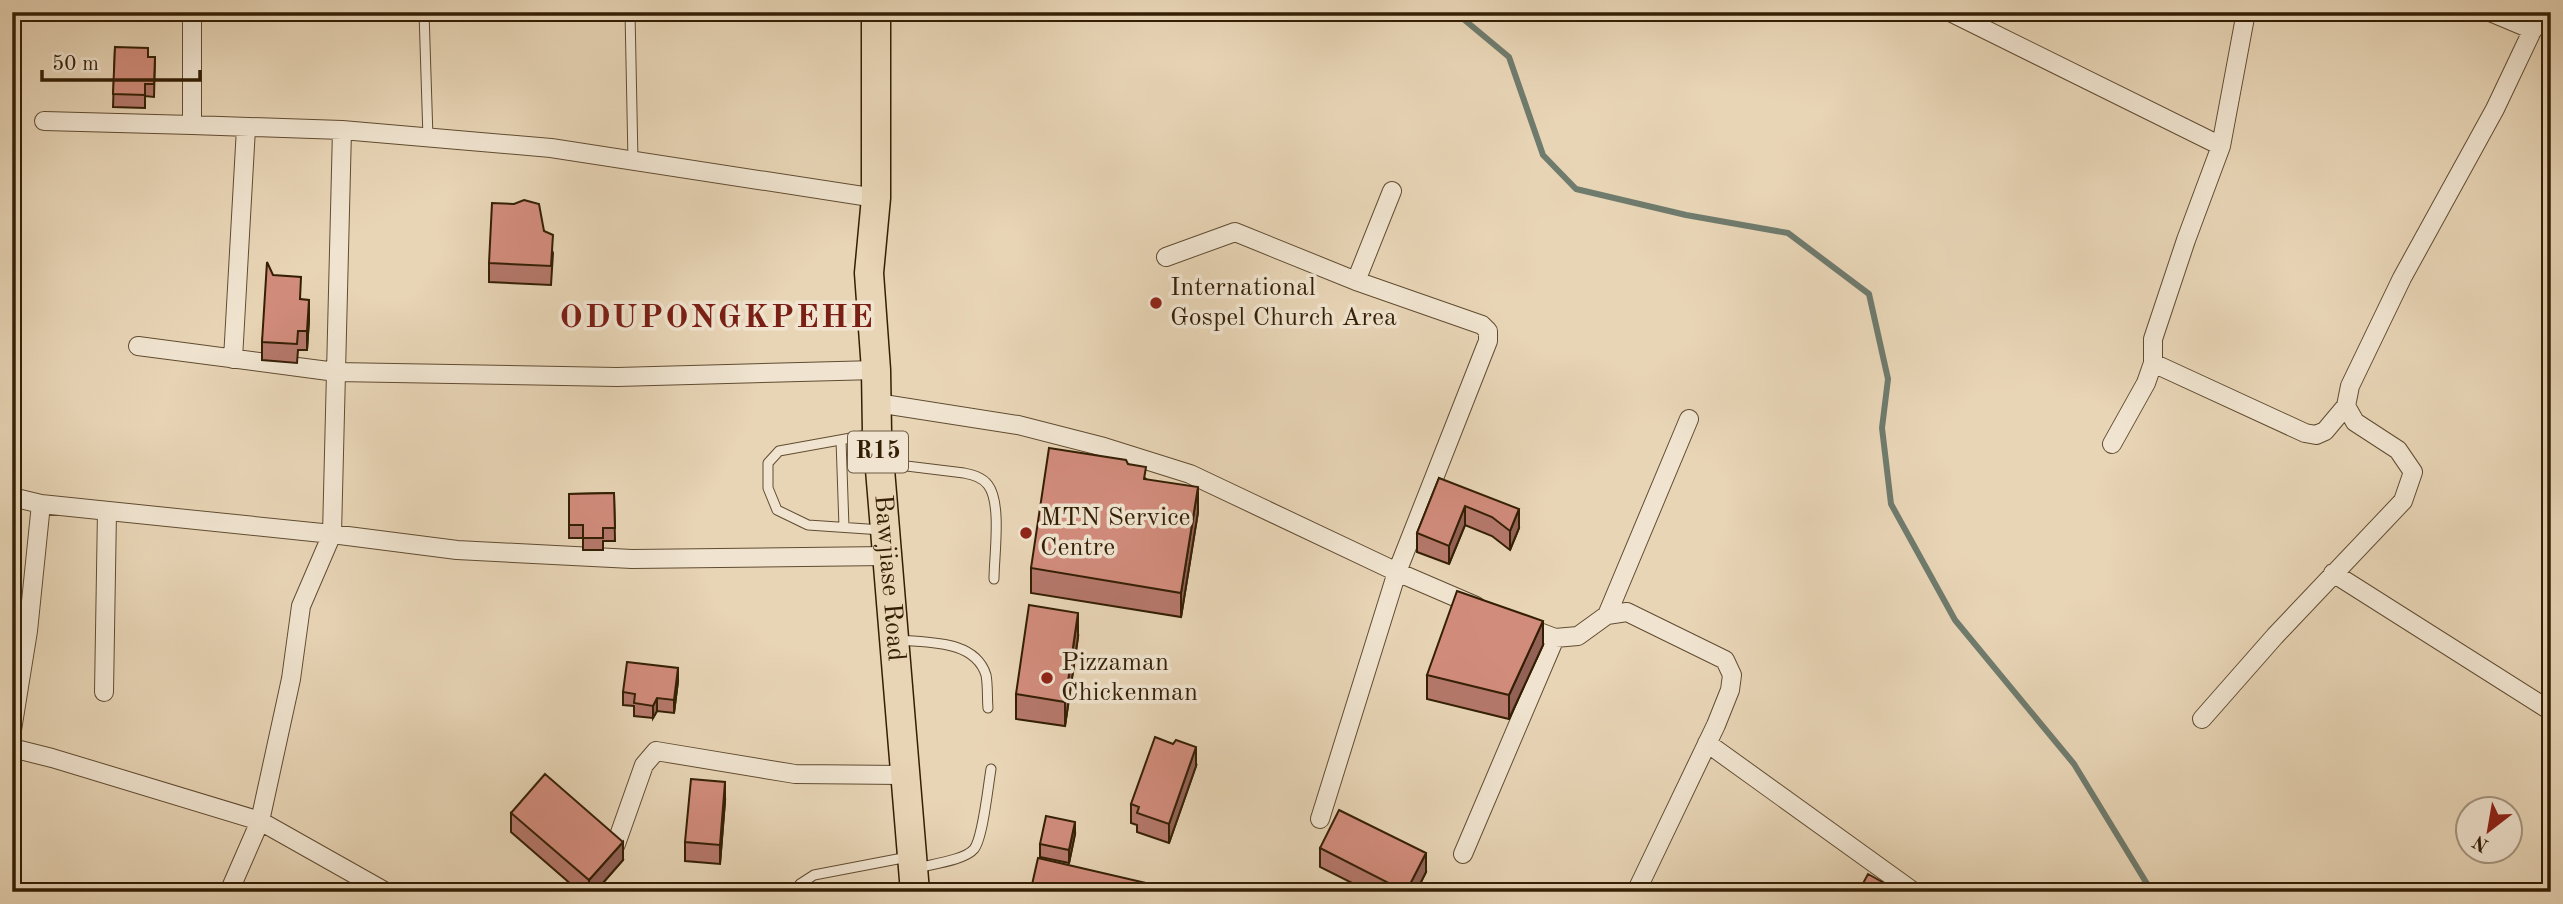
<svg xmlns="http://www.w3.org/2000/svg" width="2563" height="904" font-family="'Old Standard TT',serif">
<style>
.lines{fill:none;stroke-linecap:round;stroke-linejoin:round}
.stream{stroke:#6f7b6d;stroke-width:6}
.lane-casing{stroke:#614c31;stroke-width:11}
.street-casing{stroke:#614c31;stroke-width:20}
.primary-casing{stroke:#341f05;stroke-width:31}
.lane{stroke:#f0e4d0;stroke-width:9}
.street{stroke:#f0e4d0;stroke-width:18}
.primary{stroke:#e8d5b6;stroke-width:28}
.wall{fill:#b5786b;stroke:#341f05;stroke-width:2}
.shaded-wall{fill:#936257;stroke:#341f05;stroke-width:2}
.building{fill:#d28c7c;stroke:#341f05;stroke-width:2}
.poi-dot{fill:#8f2418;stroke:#f0e4d0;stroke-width:2.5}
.labels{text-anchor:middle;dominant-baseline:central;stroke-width:7;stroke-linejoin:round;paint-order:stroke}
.shield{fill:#f0e4d0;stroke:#6c5a42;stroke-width:2}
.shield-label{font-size:24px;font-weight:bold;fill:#341f05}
.poi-label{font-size:26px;fill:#341f05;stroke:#f0e4d0;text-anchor:start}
.street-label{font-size:26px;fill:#341f05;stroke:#f0e4d0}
.district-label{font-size:33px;font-weight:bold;letter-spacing:2px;fill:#7a1f14;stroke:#f0e4d0}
</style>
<rect width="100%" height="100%" fill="#e8d5b6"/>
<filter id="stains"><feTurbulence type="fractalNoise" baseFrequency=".00286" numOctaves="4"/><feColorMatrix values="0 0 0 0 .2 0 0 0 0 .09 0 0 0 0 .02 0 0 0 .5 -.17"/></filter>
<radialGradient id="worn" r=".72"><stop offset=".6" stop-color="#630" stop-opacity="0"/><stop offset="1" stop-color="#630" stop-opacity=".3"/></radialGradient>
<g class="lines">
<path class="stream" d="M1455,12L1509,57L1543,155L1576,189L1686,215L1788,233L1869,294L1888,379L1882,428L1891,504L1955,620L2074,764L2152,892"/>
<defs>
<path id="lane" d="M424,12L428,138
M630,12L633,161
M873,434L779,451L768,463V488L777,510L808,525L882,530
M841,440L844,527
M882,463L964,473C973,475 982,477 988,485C1002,503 994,556 994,579
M899,640C929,643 975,640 986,675C988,685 987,698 988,708
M917,868C932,864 965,860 974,849C983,838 988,786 991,769
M797,892L800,884L814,875L908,857"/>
<path id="street" d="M192,12V125L342,130L551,148L876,198
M1950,12L2221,146
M2490,12L2533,30
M44,121L192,125
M1166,257L1235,232L1356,281L1482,325L1488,331V341L1397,572L1320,819
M1356,281L1392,191
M138,346L336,372L617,377L876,370
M233,359L246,128
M2153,363L2305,433L2316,435L2325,431L2346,406
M877,403L1018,425L1104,447L1190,474L1397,572L1476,606
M2112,444L2146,383L2153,363V339L2186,240L2221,146L2246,12
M12,497L41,504L332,534L457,550L632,559L886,556
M2333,573L2551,711
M1607,615L1689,419
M1521,625L1555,638L1578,636L1607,615L1627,612L1725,660L1732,675L1730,690L1716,725L1636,892
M104,692L107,511
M2202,719L2275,636L2403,501L2413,472L2398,450L2355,422L2346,406L2350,386L2402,278L2495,109L2541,12
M12,730L28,631L41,504
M1707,743L1914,892
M12,748L52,758L260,821L386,892
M1463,854L1555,638
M229,892L260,821L291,679L301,606L332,534L342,130
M583,892L616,844L644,765L656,751L795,774L903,775"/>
<g id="primary">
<path id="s1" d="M876,12V198L869,273L876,370L877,433L915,892"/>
</g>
</defs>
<use href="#lane" class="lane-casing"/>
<use href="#street" class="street-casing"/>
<use href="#primary" class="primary-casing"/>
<use href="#lane" class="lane"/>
<use href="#street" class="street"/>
<use href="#primary" class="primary"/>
</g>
<path class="wall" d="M115,47L148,57H155L154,97L145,96V108L113,107Z
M544,231L553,253L551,285L489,282V263Z
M273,275L301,299L309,319L307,350H298L297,363L262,360V342Z
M1128,464L1146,479L1198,512L1181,617L1031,593V568Z
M1439,478L1519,528L1510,550L1492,536L1465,525L1449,564L1417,552V533Z
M614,493L615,541H603V550H583V538H569V494Z
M1078,637L1065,726L1016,719V694Z
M1543,645L1509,719L1427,699V675Z
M678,681L674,713L657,711L653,718L634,716V706L623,705V692Z
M1196,766L1169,843L1137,832V825L1131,823V804Z
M725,801L720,864L685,861V842Z
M511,813L623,860L595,892H580L511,832Z
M1075,834L1069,863L1040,857V844Z
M1320,848L1426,872L1416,892H1370L1320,867Z"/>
<path class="shaded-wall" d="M309,300V319L307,350V331Z
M1198,487V512L1181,617V593Z
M1465,506V525L1449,564V546Z
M1519,509V528L1510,550V531Z
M1078,613V637L1065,726V702Z
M1543,621V645L1509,719V695Z
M678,668V681L674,713V700Z
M657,698V711L653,718V706Z
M1196,747V766L1169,843V824Z
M725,782V801L720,864V845Z
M1075,822V834L1069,863V850Z
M623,842V860L595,892H589V880Z
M1426,853V872L1416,892H1406Z"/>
<path class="building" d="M115,47L148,48V57H155L154,84H145V95L113,94Z
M524,200L539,204L544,231L553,235L551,266L489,263L492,203L514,204Z
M267,262L273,275L301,277L300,299L309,300L307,331H298L297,344L262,342Z
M1049,448L1126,460L1128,464L1146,467L1144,479L1198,487L1181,593L1031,568Z
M1439,478L1519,509L1510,531L1492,517L1465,506L1449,546L1417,533Z
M614,493L615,528H603V538H583V525H569V494Z
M1457,591L1543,621L1509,695L1427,675Z
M1029,605L1078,613L1065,702L1016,694Z
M627,662L678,668L674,700L657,698L653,706L634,703L635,694L623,692Z
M1155,737L1173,744L1176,740L1196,747L1169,824L1137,813L1139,807L1131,804Z
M545,774L623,842L589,880L511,813Z
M691,779L725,782L720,845L685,842Z
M1339,810L1426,853L1406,892L1320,848Z
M1046,816L1075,822L1069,850L1040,844Z
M1038,858L1159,886L1158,892H1043L1031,889Z
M1868,874L1900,892H1863V891L1860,889Z"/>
<g class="poi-dot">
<circle cx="1156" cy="303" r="7"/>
<circle cx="1026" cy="533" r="7"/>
<circle cx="1047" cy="678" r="7"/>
</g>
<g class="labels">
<rect class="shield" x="848" y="431.5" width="60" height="41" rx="5"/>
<g class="shield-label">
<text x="878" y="452">R15</text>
</g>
<g class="poi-label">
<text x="1170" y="288">International<tspan x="1170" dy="30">Gospel Church Area</tspan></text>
<text x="1040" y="518">MTN Service<tspan x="1040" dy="30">Centre</tspan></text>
<text x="1061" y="663">Pizzaman<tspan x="1061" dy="30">Chickenman</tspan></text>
</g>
<g class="street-label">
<text stroke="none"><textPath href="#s1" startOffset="567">Bawjiase Road</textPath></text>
</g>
<g class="district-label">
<text x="717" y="318">ODUPONGKPEHE</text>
</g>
</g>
<rect width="2563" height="904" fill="none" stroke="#e8d5b6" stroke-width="42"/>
<rect x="14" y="14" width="2535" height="876" fill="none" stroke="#341f05" stroke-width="3.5"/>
<rect x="21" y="21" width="2521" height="862" fill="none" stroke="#341f05" stroke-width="2"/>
<g transform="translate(2489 830) rotate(211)"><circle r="33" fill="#f0e4d0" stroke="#a5957f" stroke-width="2"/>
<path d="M0-5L12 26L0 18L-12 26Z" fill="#8f2418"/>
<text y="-10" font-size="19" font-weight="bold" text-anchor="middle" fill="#341f05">N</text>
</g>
<path d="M42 70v10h158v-10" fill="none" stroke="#341f05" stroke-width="3.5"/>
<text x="52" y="70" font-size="21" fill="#341f05" stroke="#f0e4d0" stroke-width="5" paint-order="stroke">50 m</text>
<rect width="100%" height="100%" filter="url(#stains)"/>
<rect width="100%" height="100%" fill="url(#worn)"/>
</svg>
